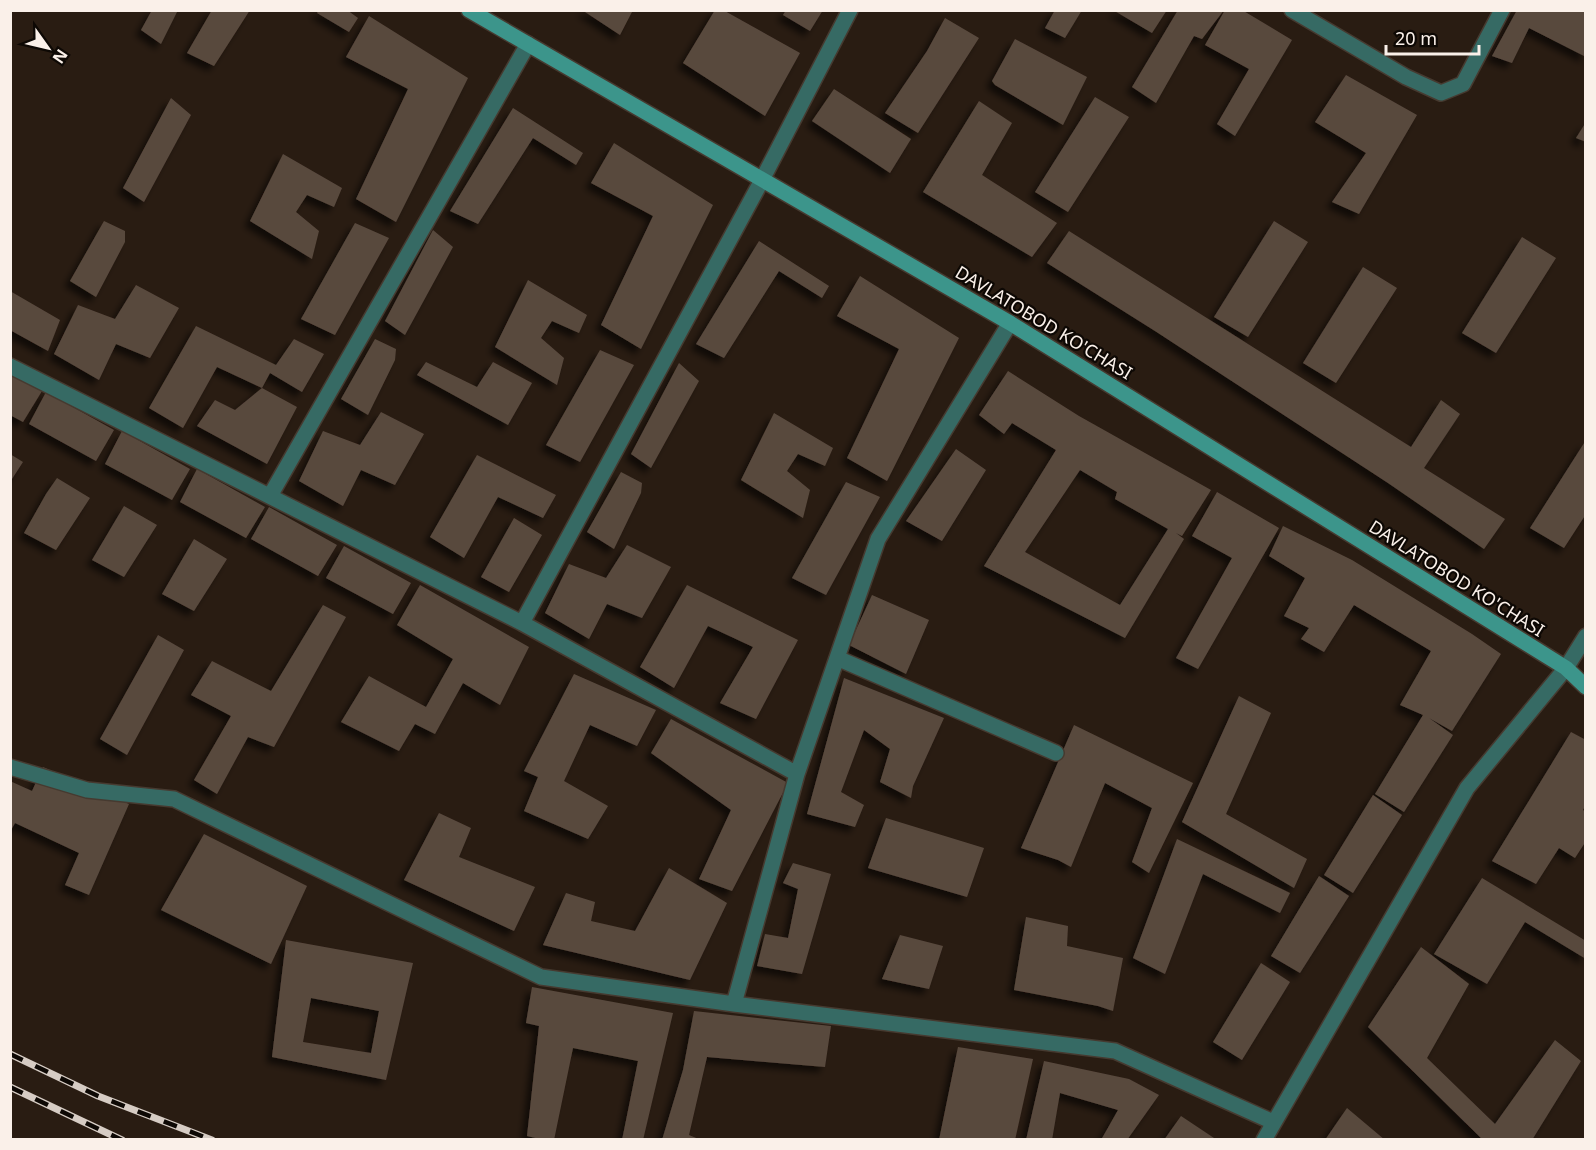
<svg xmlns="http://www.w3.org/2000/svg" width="1596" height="1150" font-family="'Noto Sans',sans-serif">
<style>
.building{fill:#59493e;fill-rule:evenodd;filter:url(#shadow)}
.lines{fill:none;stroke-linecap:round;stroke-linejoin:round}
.street-casing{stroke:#463a30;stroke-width:18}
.secondary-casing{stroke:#463a30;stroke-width:18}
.street{stroke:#366a64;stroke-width:15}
.secondary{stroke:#3c958b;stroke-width:15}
.rail-casing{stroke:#d6ccc4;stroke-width:7}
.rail{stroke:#0d0804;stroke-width:4.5;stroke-dasharray:14;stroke-linecap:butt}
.labels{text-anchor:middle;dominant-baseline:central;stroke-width:4.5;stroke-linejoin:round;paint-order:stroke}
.street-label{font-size:18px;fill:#faf0e9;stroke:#0d0804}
</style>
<defs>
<filter id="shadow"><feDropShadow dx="-5.5" dy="5.5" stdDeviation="3" flood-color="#0009"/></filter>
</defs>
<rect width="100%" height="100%" fill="#291c12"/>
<path class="building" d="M152,10H178L161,44L141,30Z
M212,10H250L214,66L187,53Z
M319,10H347L358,18L349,32L317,13Z
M582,10H633L620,35Z
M715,10H723L800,53L765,116L683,63Z
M786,10H823L810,31L783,15Z
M1055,10H1082L1065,38L1045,28Z
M1113,10H1167L1152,33Z
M1178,10H1224L1202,39L1194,36L1156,103L1132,87Z
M1225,10H1242L1292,40L1235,136L1217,124L1249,69L1205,45Z
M1517,10H1586V57L1529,28L1512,63L1492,56Z
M369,16L468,78L396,222L356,199L408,89L346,57Z
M945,18L979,38L918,133L885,113L927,51Z
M1015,39L1087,77L1063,125L995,85L992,81Z
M1346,75L1417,115L1359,214L1332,202L1366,153L1315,122Z
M834,89L911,139L890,173L812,121Z
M1095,97L1129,117L1068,212L1035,192Z
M171,98L191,115L144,202L123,188Z
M979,101L1012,123L982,175L1057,223L1032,257L923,192Z
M513,108L583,153L576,165L533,138L478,224L450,211Z
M1586,122V142L1576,138Z
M614,143L713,205L641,349L601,325L653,216L591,183Z
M283,154L342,188L334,207L307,195L296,212L319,231L312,259L250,221Z
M104,221L125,231V242L96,297L70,281Z
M1274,221L1308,242L1248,337L1214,317Z
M355,223L389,238L335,335L301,319Z
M433,230L453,247L405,335L385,321Z
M1069,231L1411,447L1441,400L1460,414L1424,468L1505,519L1484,549L1388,483L1155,331L1047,263Z
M1522,237L1556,258L1496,353L1462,333Z
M759,241L829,286L822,298L779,271L724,358L696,344Z
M1363,267L1397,288L1336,383L1303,363Z
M860,276L959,338L887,481L847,458L899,349L837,316Z
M528,280L587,315L579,333L552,321L541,338L564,358L557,385L495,347Z
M136,285L179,308L150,358L116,344L99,380L54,354L78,305L115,319Z
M10,291L60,320L48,351L10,330Z
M196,326L276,365L294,339L324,354L302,392L270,373L262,388L217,367L183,428L149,408Z
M375,339L396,349L395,360L368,415L341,399Z
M600,350L634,365L580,462L546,445Z
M426,362L477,387L493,362L532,383L508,425L417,375Z
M679,363L699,381L651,468L631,454Z
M1008,371L1079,416L1211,490L1182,536L1176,533L1184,539L1125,638L984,566L1056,450L1012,423L1004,434L979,415ZM1080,470L1117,492L1115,499L1168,529L1120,605L1025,552Z
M10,374L42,391L23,422L10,415Z
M262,388L297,407L267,464L197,426L215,400L235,410Z
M46,392L114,430L96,461L29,424Z
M381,412L424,434L395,485L361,470L343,506L299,481L323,431L360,445Z
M774,413L833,448L825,466L798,454L787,471L810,490L803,518L741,480Z
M122,431L190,469L172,500L105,464Z
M1586,440V514L1564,548L1530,528Z
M956,449L986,470L942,541L906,521Z
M10,454L23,462L10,482Z
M477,455L556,495L543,518L498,497L464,558L430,537Z
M197,469L265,507L246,538L180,502Z
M621,472L642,483L641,493L614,549L587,532Z
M57,478L90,498L56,550L24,533L46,494Z
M846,482L880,497L826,595L792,578Z
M1217,492L1279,528L1198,669L1176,658L1232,558L1192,536Z
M124,506L157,525L124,577L92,560Z
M269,507L337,545L318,576L251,539Z
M514,518L542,535L509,592L481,577Z
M1283,526L1352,560L1472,634L1501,654L1452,731L1429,718L1453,735L1404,812L1375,794L1423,715L1400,705L1431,651L1354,605L1324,652L1301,639L1309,628L1284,616L1305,578L1269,556Z
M194,539L227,559L194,611L162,594Z
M627,545L671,567L642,618L607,604L589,639L545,613L569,564L606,578Z
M344,546L411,583L393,614L326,578Z
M420,585L529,647L500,705L463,683L435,734L415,724L399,751L341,722L369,676L426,707L453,659L397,625Z
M687,585L798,640L756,719L720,703L753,647L708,626L674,688L640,667Z
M872,595L929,620L906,674L849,645Z
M323,605L346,617L274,747L248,737L217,794L194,780L231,716L191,695L212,661L271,691Z
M158,635L184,650L127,755L100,739Z
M574,674L656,710L637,746L590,725L564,781L608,806L588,839L524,811L538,777L524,771Z
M844,678L944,718L913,786L911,798L880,782L890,749L864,730L841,792L864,805L855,827L807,814Z
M1239,696L1271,713L1226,814L1307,859L1294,888L1182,822Z
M671,719L788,783L732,891L699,879L731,810L651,753Z
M1074,725L1193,783L1149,873L1132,862L1152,808L1105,783L1071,867L1058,860L1021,848Z
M1571,732L1586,740V804L1583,810L1586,812V841L1575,858L1559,848L1536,884L1492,861Z
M43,767L129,804L89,895L65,885L79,853L15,823L10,832V781L32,791Z
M1373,795L1402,815L1353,893L1324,875Z
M439,813L471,828L459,857L535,887L514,931L404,880Z
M886,818L984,848L967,897L868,868Z
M204,834L307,886L271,964L161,910Z
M1177,839L1290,893L1280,913L1203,874L1165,974L1133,958Z
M793,863L831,874L802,974L757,966L765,934L788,938L798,889L783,883Z
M669,868L727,903L690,980L543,945L566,893L595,902L591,921L635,931Z
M1319,876L1349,896L1300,973L1271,956Z
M1482,878L1586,941V959L1525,922L1487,984L1434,954Z
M1026,917L1068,926L1067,946L1123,958L1113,1011L1098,1006L1014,990Z
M900,935L943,946L929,989L882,979Z
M286,940L413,963L386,1080L272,1057ZM311,998L379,1011L371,1053L303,1042Z
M1421,947L1469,984L1427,1058L1495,1124L1555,1040L1581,1061L1532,1140H1483L1368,1027Z
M1261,963L1290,982L1242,1060L1213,1042Z
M532,987L673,1013L643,1140H622L638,1061L573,1048L554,1140H544L527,1136L539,1026L526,1023Z
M694,1011L831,1026L825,1067L707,1057L689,1135L701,1140H662L683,1070Z
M958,1047L1033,1059L1015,1140H939Z
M1044,1061L1129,1079L1159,1095L1127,1140H1101L1118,1110L1060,1093L1052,1140H1026Z
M1347,1108L1385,1140H1325Z
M1181,1116L1217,1140H1164Z"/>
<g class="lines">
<defs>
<path id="street" d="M1292,10L1406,77L1441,93L1463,84L1502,10
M10,366L522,623L797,774
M270,496L528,44
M522,623L762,180L850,10
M837,658L1056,753
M10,767L87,790L174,799L541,977L734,1004L1115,1051L1273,1122
M734,1004L797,774L878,539L1010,323
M1264,1140L1467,788L1566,668L1586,636"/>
<path id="secondary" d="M469,10L1010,323L1566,668L1586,687"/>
</defs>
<use href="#street" class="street-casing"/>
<use href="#secondary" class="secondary-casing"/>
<use href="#street" class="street"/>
<use href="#secondary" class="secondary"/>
<defs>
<path id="rail" d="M10,1054L98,1096L212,1140
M10,1087L122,1140"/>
</defs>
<use href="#rail" class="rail-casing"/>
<use href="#rail" class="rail"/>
</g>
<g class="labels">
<g class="street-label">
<text transform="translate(1044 322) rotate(31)">DAVLATOBOD KO'CHASI</text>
<text transform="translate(1457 578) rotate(32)">DAVLATOBOD KO'CHASI</text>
</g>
</g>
<rect width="1596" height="1150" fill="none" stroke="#faf0e9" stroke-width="24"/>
<g transform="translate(48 48) rotate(124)" stroke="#0d0804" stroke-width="4.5" paint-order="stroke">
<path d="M0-4.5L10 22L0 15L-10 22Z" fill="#faf0e9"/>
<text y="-9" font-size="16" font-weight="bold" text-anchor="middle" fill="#faf0e9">N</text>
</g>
<path d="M1386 45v9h93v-9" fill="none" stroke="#faf0e9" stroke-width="3"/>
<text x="1395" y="45" font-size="18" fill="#faf0e9" stroke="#0d0804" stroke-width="4.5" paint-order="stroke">20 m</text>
</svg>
